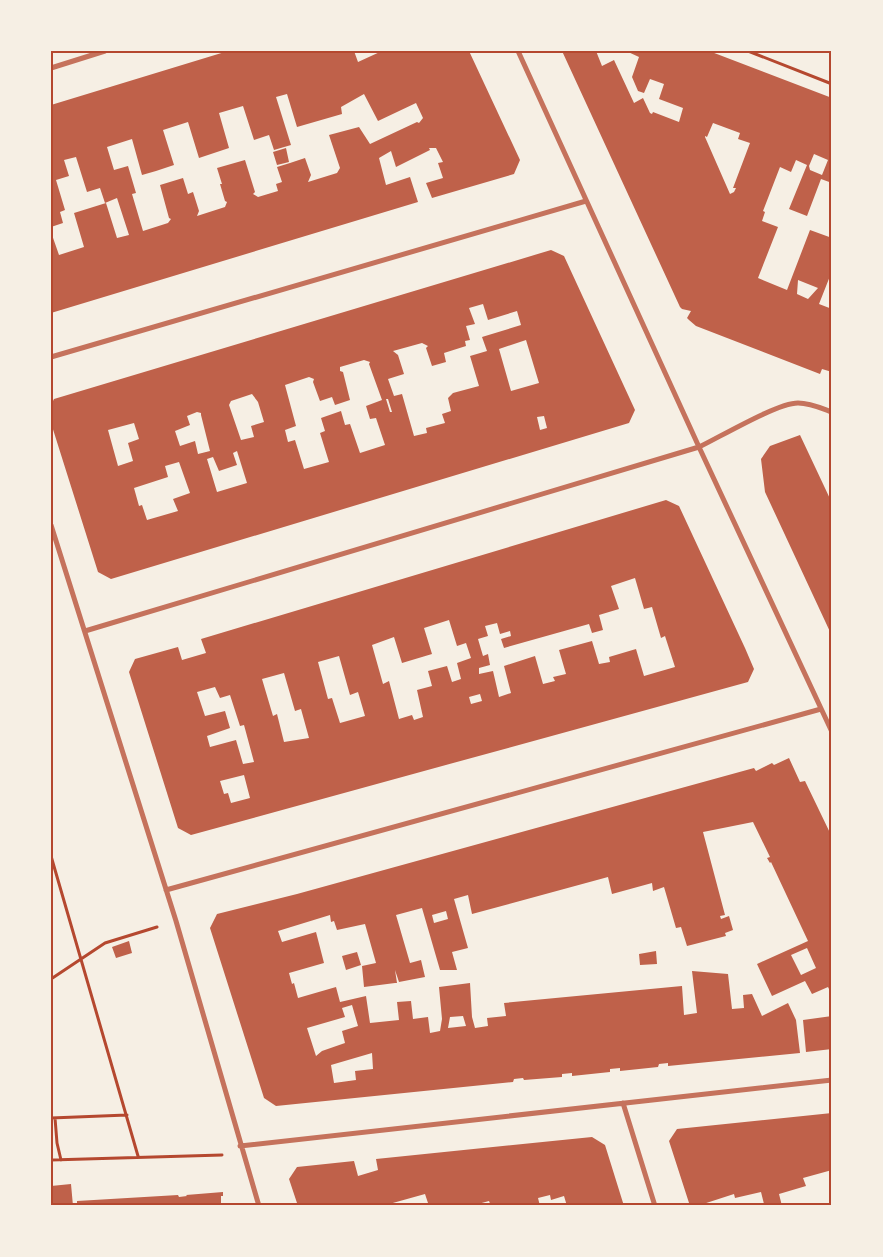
<svg xmlns="http://www.w3.org/2000/svg" width="883" height="1257" font-family="'Nunito Sans',sans-serif">
<style>
.building{fill:#bf614a;fill-rule:evenodd}
.lines{fill:none;stroke-linecap:round;stroke-linejoin:round}
.path{stroke:#b5482f;stroke-width:3}
.minor{stroke:#c5725c;stroke-width:5}
.neatline{fill:none;stroke:#b5482f;stroke-width:2}
</style>
<rect width="100%" height="100%" fill="#f6efe4"/>
<path class="building" d="M228,51H354L358,62L382,51H469L520,160L514,174L432,198L426,183L443,178L438,163L443,162L436,148H429L430,150L396,167L391,151L379,158L386,185L410,177L418,202L51,313V232L59,255L84,247L74,213L106,203L117,238L129,235L117,198L105,203L100,188L87,192L76,157L64,160L69,176L56,180L65,210L60,212L63,223L51,227V105ZM287,94L297,127L342,114L341,107L364,94L378,121L416,103L423,118L419,123L417,122L370,144L359,127L329,135L340,168L337,173L308,182L311,175L305,158L290,163L277,167L282,182L276,184L278,191L258,197L253,194L255,192L245,160L217,168L222,184H220L225,201L227,202L225,207L197,216L199,211L193,192L188,194L183,178L160,185L169,218L171,219L168,223L143,231L132,194L136,193L128,166L114,170L107,147L132,139L142,175L156,171L174,165L163,130L188,122L199,158L229,148L219,113L243,106L254,140L269,135L274,150L291,145L276,97Z
M562,51H596L602,66L614,60L634,103L643,98L650,113L652,114L653,112L679,122L683,108L659,99L664,84L650,79L644,93L638,91L632,77L639,57L626,51H709L832,98V183L821,179L807,216L789,209L807,165L796,160L791,172L780,167L763,211L765,212L762,221L778,227L758,278L787,290L810,230L832,238V271L819,304L832,309V372L822,369L820,374L696,326L689,320L687,318L691,311L682,309L680,307ZM713,123L740,133L738,139L750,143L733,188H736L734,192L730,194L705,137V136L707,137ZM814,154L828,160L822,175L810,170L809,166ZM798,280L818,288L808,299L797,294Z
M286,148L289,162L277,165L273,152Z
M551,250L564,256L635,410L629,423L111,579L98,572L51,423V405L54,399ZM483,304L488,320L517,311L521,325L482,337L487,351L470,356L479,386L453,393L448,398L451,411L442,414L445,423L426,428L427,433L414,436L402,394L394,396L388,379L404,374L398,355L393,351L422,343L428,346L426,348L432,366L446,362L444,353L466,346L465,341L470,340L466,326L475,324L469,308ZM526,340L539,383L511,391L499,349ZM364,360L370,362L369,364L382,400L366,406L370,419L376,418L385,445L360,453L350,424L345,425L341,411L321,418L325,431L320,433L329,462L304,469L295,440L288,442L285,430L296,426L285,385L309,377L314,379L313,382L320,401L332,397L335,405L350,400L343,372L340,371V367ZM252,394L258,402L264,422L251,426L254,437L241,440L229,405L231,401ZM386,399H388L392,412H390ZM197,412L201,413V415L210,451L198,454L195,441L180,446L175,431L190,425L187,416ZM544,416L547,428L540,430L537,417ZM134,423L139,439L128,443L133,461L118,466L108,430ZM237,451L247,483L217,492L207,459L213,457L219,471L237,465L233,453ZM179,462L190,493L173,499L178,511L147,520L142,505L139,506L134,488L168,477L165,466Z
M800,435L832,503V636L765,492L761,459L770,446Z
M666,500L679,506L745,648L754,669L748,682L191,835L178,828L129,672L135,659L178,647L182,660L206,653L201,639ZM635,578L644,609L652,607L661,638L665,636L675,667L644,676L636,649L609,657L610,662L599,664L592,641L559,650L566,674L553,677L555,681L543,684L535,656L504,666L511,693L499,697L493,671L479,674V668L490,665L488,654L483,656L478,639L488,636L485,626L497,623L500,634L510,631L511,636L501,639L504,648L589,624L592,633L603,630L599,615L619,609L611,586ZM449,620L457,646L466,643L471,658L457,663L461,679L452,682L447,666L428,671L432,686L417,690L423,717L414,720L412,715L399,719L389,681L383,684L372,645L394,637L402,663L432,654L424,628ZM339,656L350,695L358,692L365,716L340,723L332,698L328,699L318,662ZM284,673L295,711L301,709L309,738L284,742L277,714L273,716L262,679ZM215,687L220,698L230,695L240,726L244,725L254,762L243,764L236,740L210,747L207,736L230,728L225,711L205,716L197,692ZM480,694L482,701L471,704L469,697ZM244,775L250,798L231,803L228,793L224,794L220,781Z
M789,758L800,782L805,781L832,837V995L828,987L812,994L805,981L772,996L757,964L808,941L771,862L770,863L767,858L770,857L753,822L703,832L725,915L720,916L721,919L729,916L733,930L725,933L726,936L687,946L681,927L676,928L664,887L653,891L652,883L612,894L608,877L472,914L468,895L454,899L468,948L452,952L457,970H440L422,908L396,915L410,963L421,960L425,977L399,982L395,970L397,983H395L364,987L362,966L376,963L365,924L337,930L334,921L331,922L330,915L278,931L282,942L316,932L324,963L289,973L292,984L294,983L298,998L336,987L340,1002L366,996L370,1023L399,1020L397,1002L411,1001L413,1019L428,1017L430,1033L440,1031L442,1019L439,987L470,983L472,1017L475,1028L488,1026L487,1018L506,1016L504,1003L682,986L684,1015L697,1013L692,971L728,974L732,1009L744,1008L743,995L752,994L762,1016L788,1003L796,1020L800,1053L668,1066V1063L659,1064L658,1067L620,1071V1068L610,1069V1072L572,1076V1073L562,1074V1077L524,1080L523,1078L514,1079L513,1082L276,1106L264,1098L210,928L217,914L297,894L754,768L756,771L772,763L774,765ZM446,911L448,919L434,923L432,915ZM807,948L816,968L801,975L791,955ZM352,1005L358,1026L342,1031L345,1043L322,1051L316,1056L307,1028L345,1017L342,1008ZM463,1016L466,1026L448,1028L450,1017ZM372,1053L373,1069L355,1071L356,1080L334,1083L331,1065Z
M129,941L132,953L116,958L112,947Z
M656,951L657,964L640,965L639,954Z
M357,952L361,965L346,970L342,956Z
M832,1016V1049L806,1052L803,1020Z
M832,1113V1170L803,1178L806,1186L779,1194L782,1206H761L764,1204L761,1192L735,1198L734,1194L697,1206H690L669,1141L677,1129Z
M592,1137L605,1145L624,1206H567L564,1196L551,1200L550,1195L538,1198L540,1206H504V1204L491,1206L489,1201L478,1204V1206H429L425,1194L382,1206H298L289,1179L297,1167L354,1161L358,1176L378,1170L376,1159Z
M71,1184L73,1206H51V1186Z
M223,1192V1196H221V1206H77V1201L178,1195L179,1197L187,1196L186,1195Z"/>
<g class="lines">
<path class="path" d="M748,51L832,84
M51,856L138,1156
M51,979L105,943L157,927
M51,1118L127,1115
M55,1118L57,1143L61,1160
M51,1160L222,1155"/>
<path class="minor" d="M518,51L699,447L832,732
M51,68L105,51
M51,357L586,201
M51,525L176,921L259,1206
M85,631L699,447C720,437 777,403 798,403C810,403 821,408 832,412
M166,890L821,709
M623,1103L655,1206
M240,1146L832,1080"/>
</g>
<rect width="883" height="1257" fill="none" stroke="#f6efe4" stroke-width="105"/>
<rect x="52" y="52" width="778" height="1152" class="neatline"/>
</svg>
